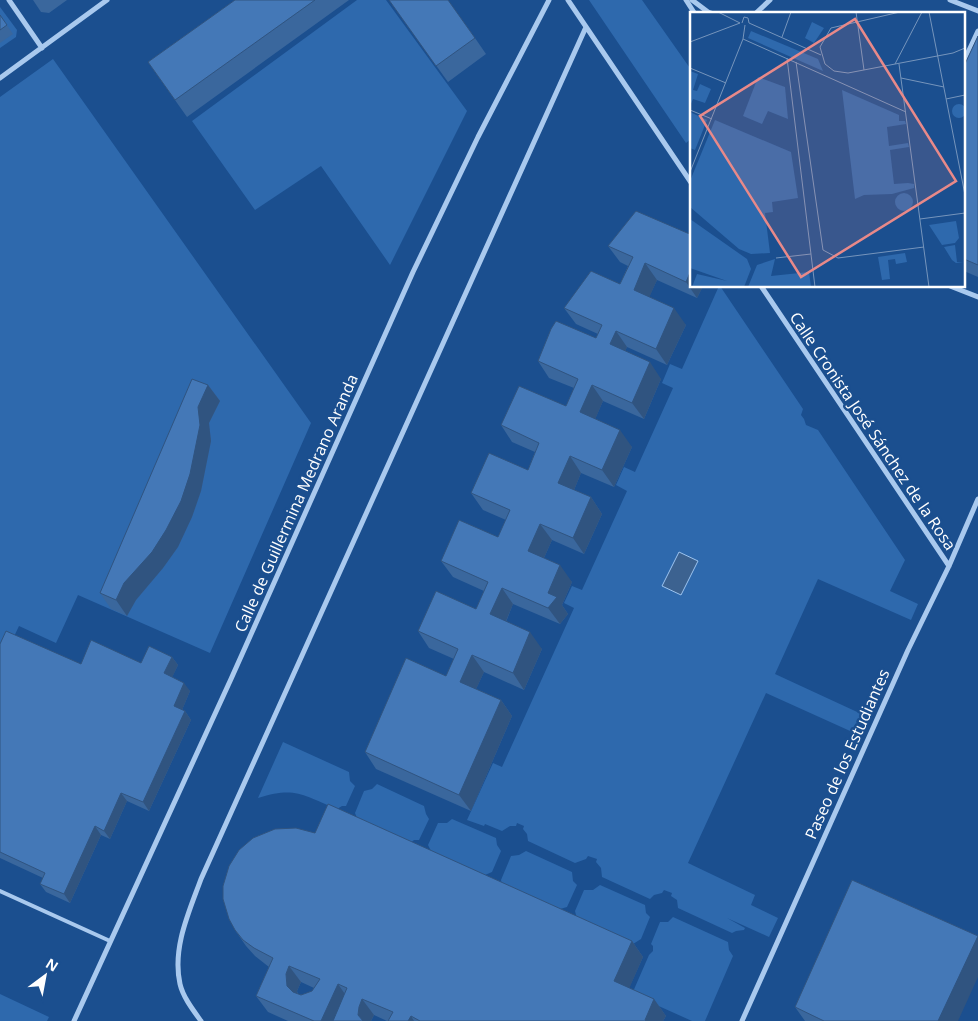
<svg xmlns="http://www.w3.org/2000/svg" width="978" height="1021" font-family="'Open Sans',sans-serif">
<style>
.green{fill:#2e69ad}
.water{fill:#3c6290;stroke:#9cc4f0}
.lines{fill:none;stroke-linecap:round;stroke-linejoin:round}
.lane{stroke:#a9c9ee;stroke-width:4}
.street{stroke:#a9c9ee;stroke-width:5}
.wall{fill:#3a679d;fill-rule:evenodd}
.shaded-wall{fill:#305480}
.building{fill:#4478b7;stroke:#305480;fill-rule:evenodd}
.labels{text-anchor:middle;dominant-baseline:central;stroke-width:5;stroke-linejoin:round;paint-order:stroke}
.street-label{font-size:16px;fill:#fff;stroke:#1b4f8f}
.inset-road{fill:none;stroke:#7695bc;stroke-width:1}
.view{fill:#e88989;fill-opacity:0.15;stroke:#e88989;stroke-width:2.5}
.inset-edge{fill:none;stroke:#fff;stroke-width:2.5}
</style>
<rect width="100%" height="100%" fill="#1b4f8f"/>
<path class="green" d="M357,0H386L467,111L390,265L321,166L255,210L192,121Z
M589,0H642L692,71V138L686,143Z
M0,7L17,30L16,37L0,48Z
M53,59L311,423L210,653L78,595L56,643L19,626L0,666V97Z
M719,286H720L803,409L801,415L804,419L806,425L818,430L905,560L890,591L918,604L911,620L818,579L775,674L868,717L859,735L766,693L688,863L755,895L751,905L778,918L769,937L727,918L745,928L744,930L736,931L732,933L678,908L677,900L671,896L672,893L664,890L662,893L654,895L650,899L602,877L601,868L596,862L597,859L588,856L586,859L575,863L528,841L527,834L523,829L524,826L517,823L516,826H510L502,831L485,824L484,826L467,820L493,763L502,767L574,608L564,603L572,586L582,590L627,491L616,485L624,467L635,472L673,388L662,383L670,364L682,369Z
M283,742L349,772L350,781L355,786L346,806H342L337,809C303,795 295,786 258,798Z
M377,784L424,806L426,814L429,819L419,840H414L409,844L357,818L355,813L364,791L372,789Z
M452,819L496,838L497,845L501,851L492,872L485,875L432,853L428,845L438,823H447Z
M526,851L572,872L573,881L577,885L567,907L560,909L502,886L501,880L511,856L519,855Z
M600,885L645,905L646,913L650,917L641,939L633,944L577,919L575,911L584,890H593Z
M673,917L728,942L729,950L733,956L705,1021H692L632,994L649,955L653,951V946L651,944L660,922H668Z
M0,994L49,1017L47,1021H0Z"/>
<path class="water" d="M679,552L698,561L681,595L662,586Z"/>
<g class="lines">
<path class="lane" d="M0,891L110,941"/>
<path class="street" d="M9,0L42,48
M568,0L692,184
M686,0L695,14
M692,0L708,12L714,14
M950,0L978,11
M755,14L770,0
M964,61L978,31
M0,78L107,0
M761,286L949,566
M950,286L978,297
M74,1021L231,679L413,272L478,137L549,0
M201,1021C193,1010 183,997 180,984C172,948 189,912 201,879L586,27
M742,1021L908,650L949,566L978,499"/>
</g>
<path class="wall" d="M33,0H67L49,13L41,12Z
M235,0H349L187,117L148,62Z
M389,0L475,38L486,54L448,82Z
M0,15L13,34L0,43Z
M978,36V277L964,271V66Z
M636,211L692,286H703L697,298L657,280L649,297L686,325L667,365L627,347L625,351L661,379L644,419L603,401L595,419L632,447L614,487L581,473L574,490L591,497L602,514L584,554L552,540L544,558L572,582L562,605L568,614L560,624L513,604L506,622L542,649L524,690L484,672L476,689L501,700L512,716L471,811L376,769L365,752L446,676L454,659L429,648L418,631L476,609L484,591L453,577L441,561L498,537L506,520L483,510L471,493L528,470L535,452L512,442L501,425L566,406L574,388L549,378L538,361L596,338L598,334L576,324L564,308L620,284L628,266L620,262L608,246Z
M208,385L220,401L209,423L211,441L201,491L192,517L178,547L163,568L136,600L127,616L111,609L100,593Z
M0,644L81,664L141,663L172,657L178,665L172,677L190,691L182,710L185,711L191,720L149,811L127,801L110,839L101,835L70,903L46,892L40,884L43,878L0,858Z
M235,930L632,941L643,957L629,988L654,999L666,1016L663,1021H387L374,1015L371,1021H288L268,1012L256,996L269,967L255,956L246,946ZM301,982L314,988L312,991L301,995L298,994L297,991Z
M795,1007L958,1021H805Z"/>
<path class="shaded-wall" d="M645,263L657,280L645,307L634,290Z
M692,268V286H703L697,298L686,282Z
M674,308L686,325L667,365L656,349Z
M616,331L627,347L621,361L610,344Z
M650,362L661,379L644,419L632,403Z
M208,385L220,401L209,423L211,441L201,491L192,517L178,547L163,568L136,600L127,616L116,600L198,407Z
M592,385L603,401L591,429L580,412Z
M620,430L632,447L614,487L602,470Z
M570,456L581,473L570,500L558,483Z
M591,497L602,514L584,554L573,538Z
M540,524L552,540L540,567L528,551Z
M560,565L572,582L562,605L568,614L560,624L548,608V593Z
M502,588L513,604L502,631L490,614Z
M530,632L542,649L524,690L513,673Z
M472,655L484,672L472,698L460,682Z
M172,657L178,665L170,682L164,673Z
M184,683L190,691L180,715L174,706Z
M501,700L512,716L471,811L459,795Z
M185,711L191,720L149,811L143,802Z
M121,793L127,801L110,839L104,831Z
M95,826L101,835L70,903L64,894Z
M978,936V977L958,1021H938Z
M632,941L643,957L625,998L614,981Z
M289,966L301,982L297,991L299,1003L287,986L286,974Z
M338,984L349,1000L340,1021H321Z
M362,999L374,1015L371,1021H363L358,1015L359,1007Z
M654,999L666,1016L663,1021H645V1020Z
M411,1016L414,1021H408Z"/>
<path class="building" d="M235,0H315L175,100L148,62Z
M389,0H448L475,38L436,66Z
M0,15L7,25L0,30Z
M978,36V265L964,259V66Z
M636,211L692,235V268L686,282L645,263L634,290L674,308L656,349L616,331L610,344L650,362L632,403L592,385L580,412L620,430L602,470L570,456L558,483L591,497L573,538L540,524L528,551L560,565L548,593L557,597L548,608L502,588L490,614L530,632L513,673L472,655L460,682L501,700L459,795L365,752L406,658L446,676L458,649L418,631L436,591L476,609L488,582L441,561L459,520L498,537L510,510L471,493L489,453L528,470L539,443L501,425L519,386L566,406L578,379L538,361L551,329L556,321L596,338L602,325L564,308L591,271L620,284L633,257L608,246Z
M192,379L208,385L198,407L200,425L190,474L181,501L166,530L152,552L124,583L116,600L100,593Z
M6,631L81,664L91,640L141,663L149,646L172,657L164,673L184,683L174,706L185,711L143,802L121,793L104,831L95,826L64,894L40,884L45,873L0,852V644Z
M328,804L632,941L614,981L654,999L645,1020L646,1021H420L411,1016L408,1021H388L393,1012L362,999L359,1007L358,1015L363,1021H333L347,988L338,984L321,1021H314L256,996L273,958L254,948L243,940L235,930L229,919L223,899V886L229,866L239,850L253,838L275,829L296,828L315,833ZM289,966L320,979L312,991L301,995L293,992L287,986L286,974Z
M852,880L978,936L938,1021H824L795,1007Z"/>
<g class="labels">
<g class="street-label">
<text transform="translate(873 431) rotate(56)">Calle Cronista José Sánchez de la Rosa</text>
<text transform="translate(296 503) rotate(-66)">Calle de Guillermina Medrano Aranda</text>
<text transform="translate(847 754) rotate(-66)">Paseo de los Estudiantes</text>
</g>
</g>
<g transform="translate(690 12)">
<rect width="275" height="275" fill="#1b4f8f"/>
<path d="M122,10L134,16L124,31L115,26ZM61,19L128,47L133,59L58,26ZM0,59L8,62L3,78L7,79L10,72L21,77L15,91L3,87L0,94ZM68,65L95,75L98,107L78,99L72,112L53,104ZM152,78L209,103V109H215L216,112L197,115L199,134L218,131L219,135L200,138L204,172L218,171L224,172V176L202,182L174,183L165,187ZM262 99a7 7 0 1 1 14 0a7 7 0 1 1-14 0ZM0,100L17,108L5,138L0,136ZM25,108L101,140L108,186L82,190L83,200L75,201L80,241L61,242L49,237L0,195V169ZM205 190a9 9 0 1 1 18 0a9 9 0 1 1-18 0ZM0,207L57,247L61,257L54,275H2L7,262L37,269L0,256ZM266,209L269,226L265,231L252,233L239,213ZM265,233L267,250H273L266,251L262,248L254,235ZM215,241L217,250L206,252L205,247L198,248L200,267L192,268L188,245ZM85,247L81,264L119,260L121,275H58L67,253Z" fill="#2e69ad"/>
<path class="inset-road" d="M28,0L50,11M166,0L174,58M210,0L141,16L130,35L135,52L144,59L158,61L263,41L275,36M239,0L275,183M52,11L54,5L58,6L59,11M59,11L131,43M92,25L101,0M53,27L216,100M0,30L50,11M97,46L125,275M106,50L133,238L148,246L234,235M205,52L232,0M209,52L239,275M0,56L36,71M211,66L254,75M256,87L275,83M0,98L22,107M0,160L53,27L55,13M230,207L275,201M86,246L121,242"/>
<path class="view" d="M165,7L266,169L111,265L10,104Z"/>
<rect width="275" height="275" class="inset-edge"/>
</g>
<g transform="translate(45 976) rotate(32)" stroke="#1b4f8f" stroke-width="4" paint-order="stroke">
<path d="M0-4L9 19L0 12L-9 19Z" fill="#ffffff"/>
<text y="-8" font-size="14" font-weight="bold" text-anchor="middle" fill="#ffffff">N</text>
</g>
</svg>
